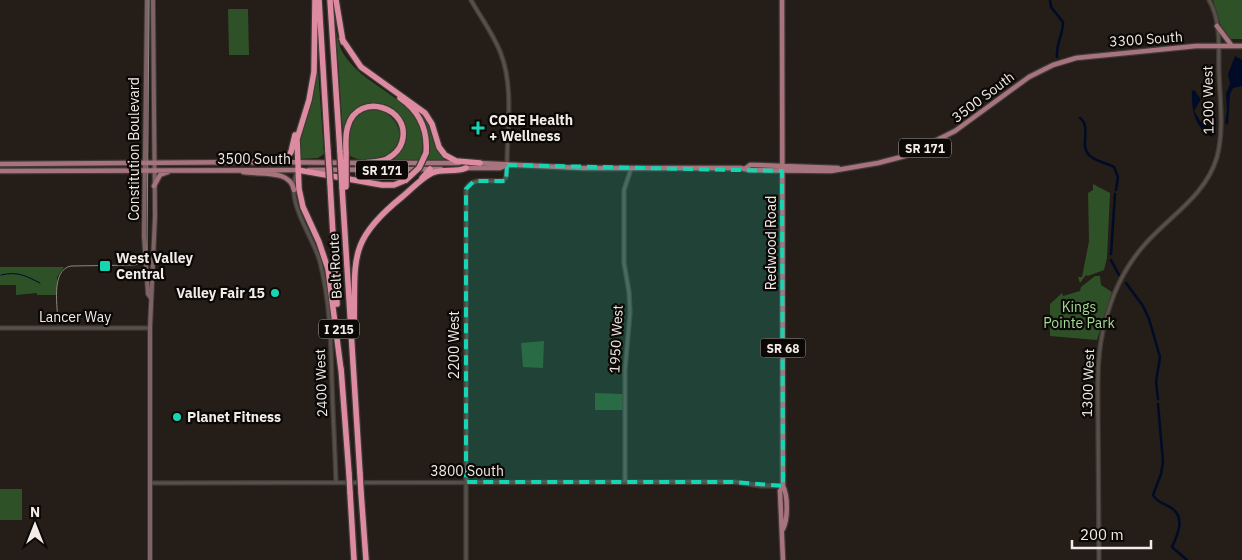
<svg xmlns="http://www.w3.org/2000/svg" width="1242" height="560" font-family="'IBM Plex Sans',sans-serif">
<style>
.green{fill:#2f5128}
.water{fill:#000b27}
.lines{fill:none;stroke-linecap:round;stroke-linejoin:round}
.stream{stroke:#000b27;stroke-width:1}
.canal{stroke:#000b27;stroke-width:2.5}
.tertiary-casing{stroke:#3f3a36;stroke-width:5.5}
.secondary-casing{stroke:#3f3a36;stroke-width:6}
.primary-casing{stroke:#3f3a36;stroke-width:7}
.motorway-casing{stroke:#3f3a36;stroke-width:8}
.tertiary{stroke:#575049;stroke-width:3}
.secondary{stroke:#7f6263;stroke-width:4}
.primary{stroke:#a7737d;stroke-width:4.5}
.motorway{stroke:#dd8ba0;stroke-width:5.5}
.tram{stroke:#8c8681;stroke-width:1}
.motorway-bridge-casing{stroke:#3f3a36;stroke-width:8;stroke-linecap:butt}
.motorway-bridge{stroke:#dd8ba0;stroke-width:5.5}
.marked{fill:#15d5b3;fill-opacity:0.2;stroke:#15d5b3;stroke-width:4;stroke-dasharray:10 6;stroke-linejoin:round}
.poi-dot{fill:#15d5b3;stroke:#0b0806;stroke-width:2}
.labels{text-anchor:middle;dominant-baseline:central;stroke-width:4.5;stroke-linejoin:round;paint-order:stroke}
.shield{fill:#0b0806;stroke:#aca8a4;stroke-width:1}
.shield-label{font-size:12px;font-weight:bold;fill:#f1ece8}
.street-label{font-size:14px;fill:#f1ece8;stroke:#0b0806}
.poi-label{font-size:14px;font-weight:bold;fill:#f1ece8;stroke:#0b0806;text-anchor:start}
.park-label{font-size:14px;fill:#a2da97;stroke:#0b0806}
</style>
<rect width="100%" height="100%" fill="#241d18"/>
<path class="green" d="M1213,0H1242V39H1229L1223,33Z
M228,9H248L249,55H229Z
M336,31C338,38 339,47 343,53C367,94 437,100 420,160H388L399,151C399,143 403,127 401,119C393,98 366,102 352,112L343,134Z
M317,56L324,154L318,158L299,159V136Z
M404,99L423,112L442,154L446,160H426L425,128Z
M378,108C427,133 381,177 347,154C348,125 346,113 378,108Z
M1093,184L1110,193L1107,258L1104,270L1088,276L1086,275L1080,283L1078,277H1082L1089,241L1088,193L1093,190Z
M0,267H64L57,277V295H37V293L16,295V285H0Z
M1095,276H1100L1101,285L1112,292L1097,340L1050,336V304L1062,293L1063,296L1080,291L1081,287Z
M544,341L543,368L523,367L521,343Z
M595,393L623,394V410H595Z
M0,489H22V520H0Z"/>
<path class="water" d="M1235,56L1242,60V86L1233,88L1230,94L1228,125L1225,123L1227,110L1226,94L1230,84L1228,74Z
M1194,90L1201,99L1194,111L1201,122L1210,126L1214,133L1212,137C1195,129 1191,108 1192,91Z"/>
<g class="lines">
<path class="stream" d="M1,275C18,271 26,276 40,283"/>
<path class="canal" d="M1050,0L1051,7L1063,22C1063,35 1056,43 1057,57
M1080,118C1092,127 1079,145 1089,155C1094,161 1107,163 1114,167L1118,177L1116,190
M1111,254L1115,194
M1111,260L1119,275
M1126,283L1143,306L1149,319L1160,357L1156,382L1158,399
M1158,404L1163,462L1161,474L1153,495C1157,502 1161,502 1168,506C1187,515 1178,534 1172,547L1187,560"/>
<defs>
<path id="tertiary" d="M297,172C284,202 312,233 320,262C330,301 331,343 332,383C333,416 335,449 336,482
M0,328H150
M625,482V370L630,313L629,292L624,263V190L631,169
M150,483L734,482L761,486H782
M466,560V189C472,176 492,182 503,181L506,177L507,165C507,130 514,88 501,54C494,35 481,18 471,0
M1099,560C1099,513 1098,467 1098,420C1098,387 1096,355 1105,323C1112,294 1126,265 1146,243C1171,215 1206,195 1217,157C1224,131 1220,100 1219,74C1218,49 1222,22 1209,0"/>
<path id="secondary" d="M147,0L144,236L148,294L151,298
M150,560V328L155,216L153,0"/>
<path id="primary" d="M782,0L783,486C788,496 788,519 783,529
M1217,26L1232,46
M266,162L366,163
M379,163H459
M479,163L583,168H740L750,170L831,171L878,163L905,156L955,131L1029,77L1053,65L1076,58L1196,46H1242
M0,164L256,162
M464,168H500L507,165
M746,168L750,165H755L838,168
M309,170L441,169
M0,171L301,170
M243,172C261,175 290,169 294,190
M154,186L160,175L168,172
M783,486L780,491L783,560"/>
<path id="motorway" d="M315,0L314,72L309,100L297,139L299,189L303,207L319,242L328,269L341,370
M319,0L328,152
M330,0L340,152
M336,0L343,42
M342,39L361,67L425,113L432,124L439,147L445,155L456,161L480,163
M400,98C419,111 428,130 426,153
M346,153C346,144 345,134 348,126C358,91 412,107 402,142C400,149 394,155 387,159C380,162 372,162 365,163
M254,162L287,157L291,152L295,135
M298,170L382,185H394L406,180
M422,178L430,169
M330,183L337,304
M342,187L360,474
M354,326C356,260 346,242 402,197C412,189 420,179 432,173C443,168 455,173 466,168
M341,368L349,474
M350,492L354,560
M361,492L366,560"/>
</defs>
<use href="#tertiary" class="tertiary-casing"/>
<use href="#secondary" class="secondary-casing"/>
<use href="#primary" class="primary-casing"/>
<use href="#motorway" class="motorway-casing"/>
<use href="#tertiary" class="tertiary"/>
<use href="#secondary" class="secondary"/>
<use href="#primary" class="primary"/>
<use href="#motorway" class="motorway"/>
<path class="tram" d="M58,324C58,308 50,270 71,266L135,265L144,262L147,256L149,0"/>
<defs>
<path id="motorway-bridge" d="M328,152L330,183
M340,152L342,187
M406,180L419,168L426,153
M346,187V153
M349,474L350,492
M360,474L361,492"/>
</defs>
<use href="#motorway-bridge" class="motorway-bridge-casing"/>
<use href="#motorway-bridge" class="motorway-bridge"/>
</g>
<path class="marked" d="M507,165L782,171L783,486L734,482H466V189L474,181H506Z"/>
<g class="poi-dot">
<path d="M475.5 120.5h5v5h5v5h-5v5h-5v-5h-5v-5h5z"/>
<rect x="99" y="260" width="12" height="12" rx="2.5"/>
<circle cx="275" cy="293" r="5"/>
<circle cx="177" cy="417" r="5"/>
</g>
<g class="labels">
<g class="shield">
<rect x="899" y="138.5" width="52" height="19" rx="4"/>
<rect x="356" y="160.5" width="52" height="19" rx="4"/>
<rect x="319" y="319.5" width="40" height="19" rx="4"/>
<rect x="760.5" y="338.5" width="45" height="19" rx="4"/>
</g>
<g class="shield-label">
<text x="925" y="148">SR 171</text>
<text x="382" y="170">SR 171</text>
<text x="339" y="329">I 215</text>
<text x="783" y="348">SR 68</text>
</g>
<g class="street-label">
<text transform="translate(1146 39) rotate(-4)">3300 South</text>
<text transform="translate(983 97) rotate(-37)">3500 South</text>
<text transform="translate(1208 100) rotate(-91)">1200 West</text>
<text transform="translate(134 149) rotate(-90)">Constitution Boulevard</text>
<text x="254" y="159">3500 South</text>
<text transform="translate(771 243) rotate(-90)">Redwood Road</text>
<text transform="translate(335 266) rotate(-93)">Belt Route</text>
<text x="75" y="317">Lancer Way</text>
<text transform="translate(616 339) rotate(-87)">1950 West</text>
<text transform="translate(454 345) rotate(-90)">2200 West</text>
<text transform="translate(321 383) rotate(-92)">2400 West</text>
<text transform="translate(1088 383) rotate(-88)">1300 West</text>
<text x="467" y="471">3800 South</text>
</g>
<g class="poi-label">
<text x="489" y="120">CORE Health<tspan x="489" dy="16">+ Wellness</tspan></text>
<text x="116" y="258">West Valley<tspan x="116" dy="16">Central</tspan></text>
<text x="265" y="293" text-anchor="end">Valley Fair 15</text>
<text x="187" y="417">Planet Fitness</text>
</g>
<g class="park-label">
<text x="1079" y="307">Kings<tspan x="1079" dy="16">Pointe Park</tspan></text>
</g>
</g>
<g transform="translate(35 525)" stroke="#0b0806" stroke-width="4" paint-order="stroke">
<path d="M0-4L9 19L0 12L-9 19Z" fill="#f1ece8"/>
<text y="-8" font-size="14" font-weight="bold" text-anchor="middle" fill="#f1ece8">N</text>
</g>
<path d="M1072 540v8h79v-8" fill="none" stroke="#f1ece8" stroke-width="2.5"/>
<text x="1080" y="540" font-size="15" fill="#f1ece8" stroke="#0b0806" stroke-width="4" paint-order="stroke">200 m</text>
</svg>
